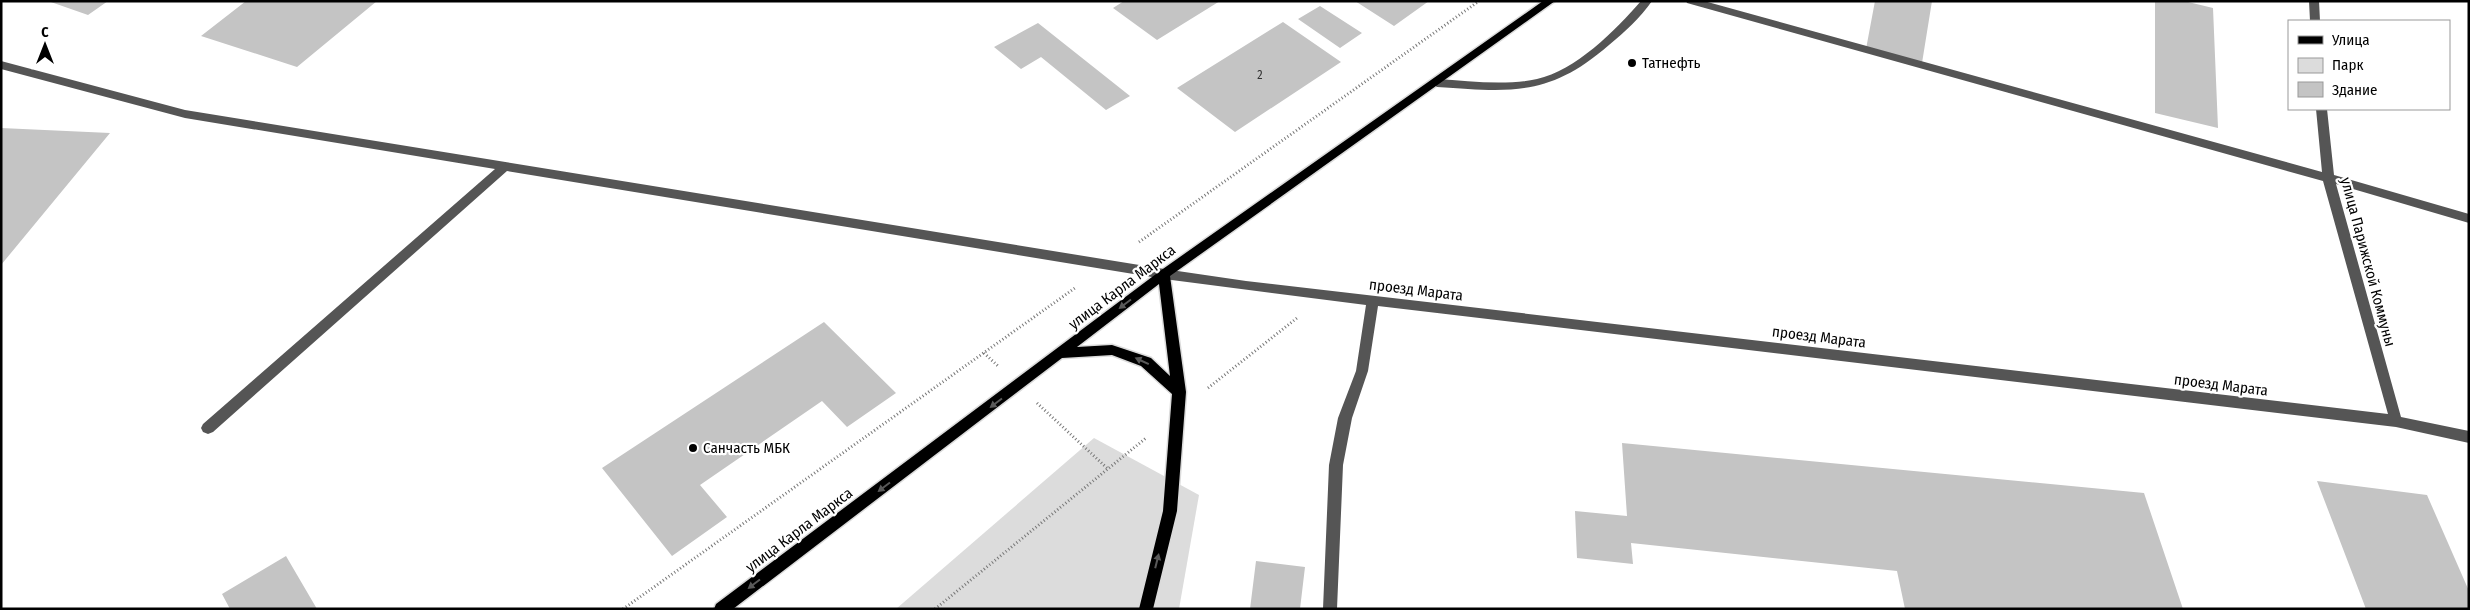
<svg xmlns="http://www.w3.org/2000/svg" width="2470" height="610" font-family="'Fira Sans Condensed',sans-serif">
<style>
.green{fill:#dcdcdc}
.building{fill:#c4c4c4}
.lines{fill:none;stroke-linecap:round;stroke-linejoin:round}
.major-casing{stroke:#dbdbdb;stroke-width:3}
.path{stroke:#777;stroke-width:3;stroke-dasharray:1 2.5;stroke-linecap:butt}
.minor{fill:#555;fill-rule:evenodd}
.major{fill:#000;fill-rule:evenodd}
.oneway{fill:#595959}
.poi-dot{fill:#000;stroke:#fff;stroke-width:2}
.labels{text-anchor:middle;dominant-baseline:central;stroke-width:4.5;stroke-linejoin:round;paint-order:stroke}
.number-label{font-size:12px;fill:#313131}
.poi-label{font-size:15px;fill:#000;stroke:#fff;text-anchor:start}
.street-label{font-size:15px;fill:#000;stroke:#fff}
</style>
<rect width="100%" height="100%" fill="#fff"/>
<path class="green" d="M1094,438L1199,495L1179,609H896Z"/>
<path class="building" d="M48,1H108L88,15Z
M246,1H377L297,67L201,36Z
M1124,1H1220L1157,40L1113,8Z
M1355,1H1429L1394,26Z
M1875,1H1932L1922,63L1866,49Z
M2155,1H2184L2213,8L2218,128L2155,113Z
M1320,6L1362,33L1340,48L1298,19Z
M1283,22L1341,62L1235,132L1177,88Z
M1038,23L1130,96L1106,110L1041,57L1021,69L994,47Z
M1,128L110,133L1,265Z
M824,322L896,393L847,427L822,401L700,485L727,517L672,556L602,468Z
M1622,443L2144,493L2183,609H1905L1897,571L1631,543L1633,564L1577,558L1575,511L1627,516Z
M2317,481L2427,495L2469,591V609H2366Z
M286,556L317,609H230L222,594Z
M1256,561L1305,567L1300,609H1250Z"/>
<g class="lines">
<defs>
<path id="major" d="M1543,1H1555L1170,276L1186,392L1177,511L1153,609H1139L1163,511L1172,394L1141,366L1112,355L1062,358L733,609H714L716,604L1160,271ZM1159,284L1170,376L1151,358L1112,345L1077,347Z"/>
</defs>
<use href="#major" class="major-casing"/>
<path class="path" d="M1139,242L1479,1
M984,353L998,366
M1208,388L1297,318
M1037,403L1108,469
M623,609L1075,288
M935,609L1146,438"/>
<path class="minor" d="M1641,1H1652C1640,18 1625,32 1609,45C1549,97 1512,92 1437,87L1432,83L1437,79C1470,81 1504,86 1537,79C1575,71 1616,30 1641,1Z
M1686,1H1704L2322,172L2316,109H2327L2334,175L2469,214V223L2336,184L2401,417L2469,431V443L2396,427L1378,306L1368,371L1352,418L1343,465L1337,609H1323L1329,465L1338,418L1356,371L1366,305L1164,279L507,171L213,432L208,434L203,432L201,428L203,424L495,169L185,118L1,69V61L185,110L1164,269L1246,281L2388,414L2323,181L1687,3Z
M2309,1H2319L2320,21H2310Z"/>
<use href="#major" class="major"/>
</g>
<defs><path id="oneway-solid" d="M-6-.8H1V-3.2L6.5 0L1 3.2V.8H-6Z" transform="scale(1.25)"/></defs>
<g class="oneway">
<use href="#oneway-solid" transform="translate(1125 304) rotate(143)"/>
<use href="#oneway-solid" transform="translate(1142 361) rotate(-155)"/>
<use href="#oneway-solid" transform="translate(996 403) rotate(143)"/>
<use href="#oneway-solid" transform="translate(884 487) rotate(143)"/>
<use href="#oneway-solid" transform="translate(1157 561) rotate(-76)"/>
<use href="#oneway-solid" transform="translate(754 584) rotate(143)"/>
</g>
<g class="poi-dot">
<circle cx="1632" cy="63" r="5"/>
<circle cx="693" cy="448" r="5"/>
</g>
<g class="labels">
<g class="number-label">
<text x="1260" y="75">2</text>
</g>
<g class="poi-label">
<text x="1642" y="63">Татнефть</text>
<text x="703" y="448">Санчасть МБК</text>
</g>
<g class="street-label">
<text transform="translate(2368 262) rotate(75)">улица Парижской Коммуны</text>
<text transform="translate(1122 287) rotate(-37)">улица Карла Маркса</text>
<text transform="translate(1416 290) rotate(7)">проезд Марата</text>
<text transform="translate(1819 337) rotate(7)">проезд Марата</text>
<text transform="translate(2221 385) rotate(7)">проезд Марата</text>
<text transform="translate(799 530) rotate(-37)">улица Карла Маркса</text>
</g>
</g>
<rect width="2470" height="610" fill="none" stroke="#000000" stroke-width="5"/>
<rect x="2288" y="20" width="162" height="90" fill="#ffffff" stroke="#999999"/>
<rect x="2298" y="36" width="25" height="8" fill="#000000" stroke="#999999"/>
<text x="2332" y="45" font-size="15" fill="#000000">Улица</text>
<rect x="2298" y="58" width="25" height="15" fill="#dcdcdc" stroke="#999999"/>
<text x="2332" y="70" font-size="15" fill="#000000">Парк</text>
<rect x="2298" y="82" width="25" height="15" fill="#c4c4c4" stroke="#999999"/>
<text x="2332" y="95" font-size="15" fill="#000000">Здание</text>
<g transform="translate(45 45)" stroke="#ffffff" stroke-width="4" paint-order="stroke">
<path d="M0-4L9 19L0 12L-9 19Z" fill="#000000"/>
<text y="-8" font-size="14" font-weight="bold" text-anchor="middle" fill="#000000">С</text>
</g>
</svg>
